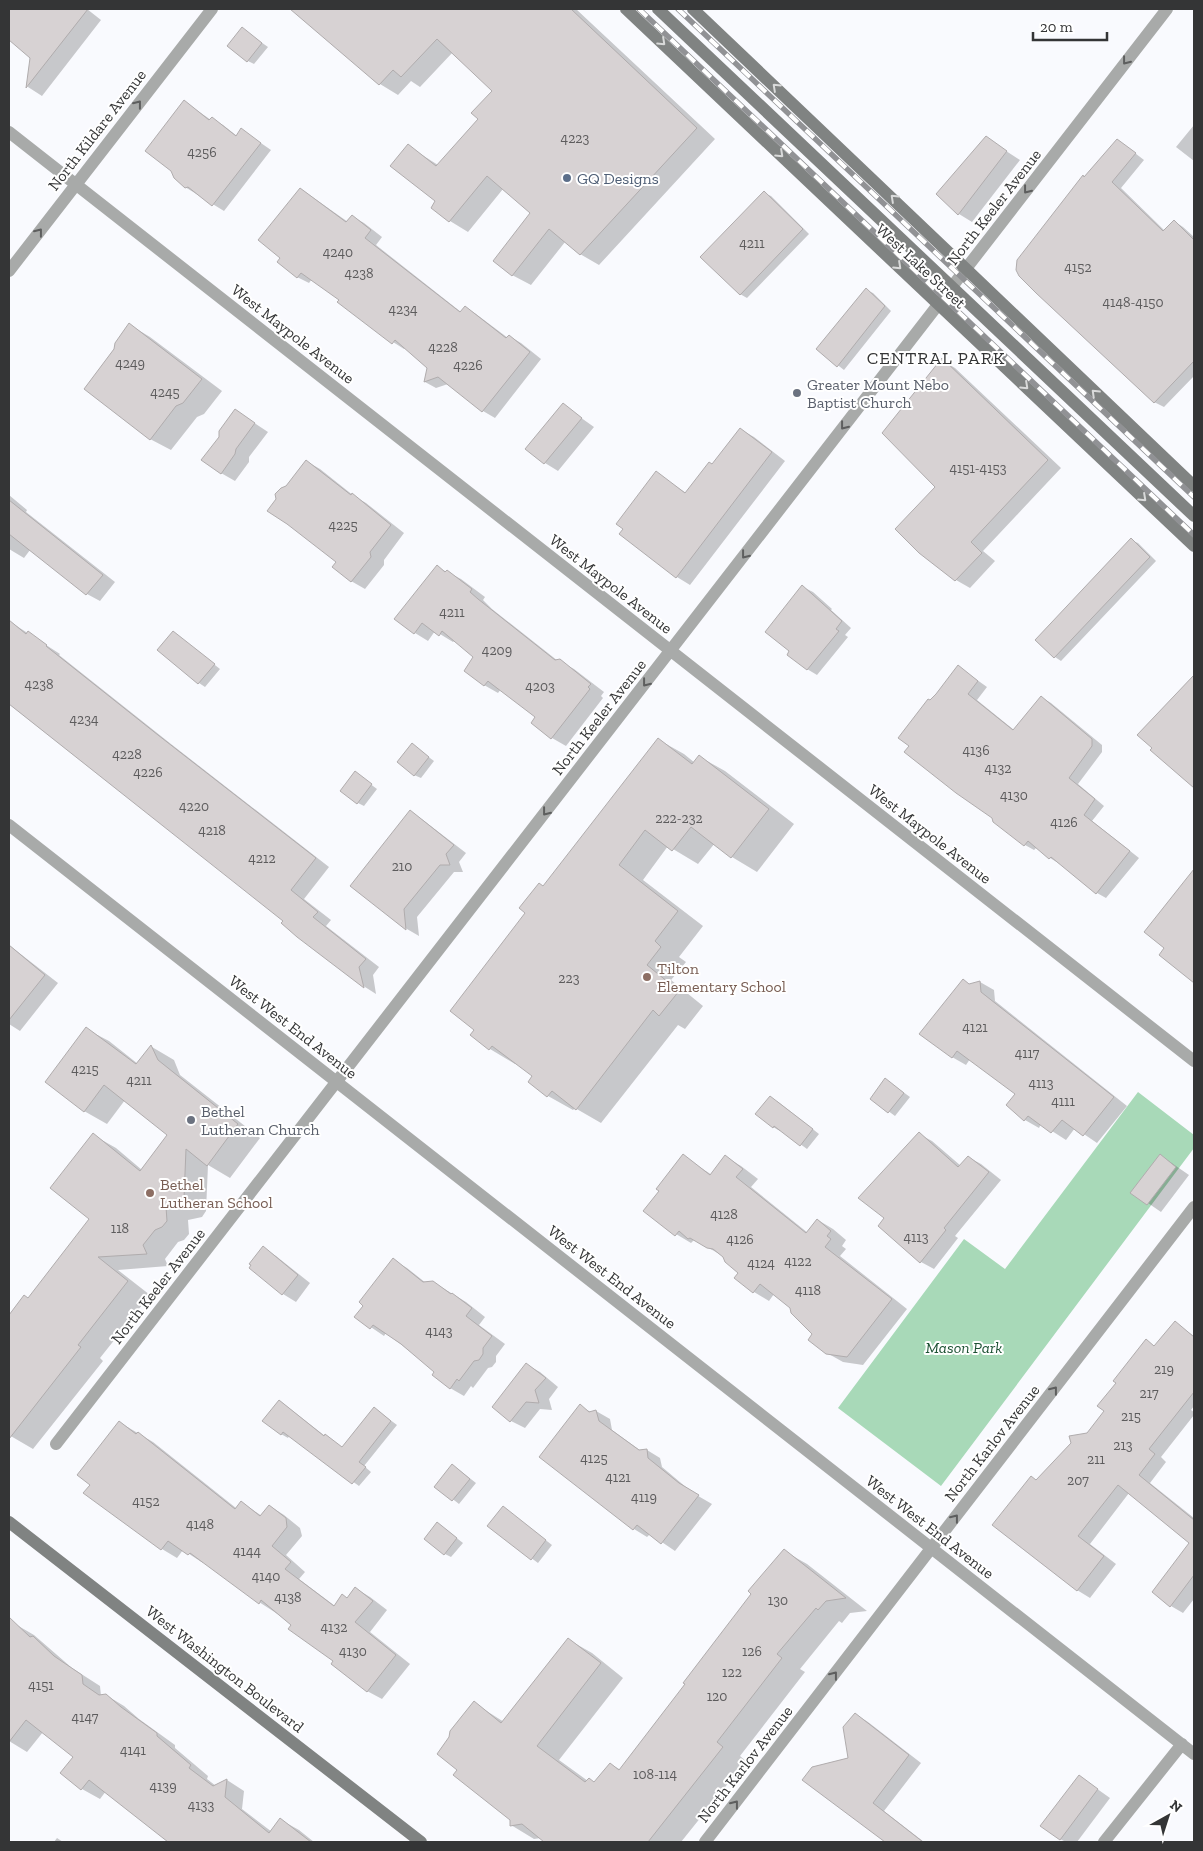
<svg xmlns="http://www.w3.org/2000/svg" width="1203" height="1851" font-family="'Zilla Slab',serif">
<style>
.green{fill:#a8d9b8}
.shadow{fill:#0003}
.building{fill:#d7d2d3;stroke:#b0acad}
.lines{fill:none;stroke-linecap:round;stroke-linejoin:round}
.street{stroke:#a8aaa9;stroke-width:12}
.secondary{stroke:#808382;stroke-width:12}
.rail-casing{stroke:#919295;stroke-width:5.5}
.rail{stroke:#fff;stroke-width:4;stroke-dasharray:11;stroke-linecap:butt}
.oneway{stroke:#d9dada}
.oneway2{stroke:#5d5e5e}
.service-dot{fill:#5c6f8a;stroke:#fff;stroke-width:2}
.worship-dot{fill:#6b7280;stroke:#fff;stroke-width:2}
.education-dot{fill:#8d6e63;stroke:#fff;stroke-width:2}
.labels{text-anchor:middle;dominant-baseline:central;stroke-width:4;stroke-linejoin:round;paint-order:stroke}
.number-label{font-size:14px;fill:#5d5c5d}
.street-label{font-size:16px;fill:#343536;stroke:#fff}
.service-label{font-size:16px;fill:#4e5e75;stroke:#fff;text-anchor:start}
.worship-label{font-size:16px;fill:#5b616d;stroke:#fff;text-anchor:start}
.education-label{font-size:16px;fill:#785e54;stroke:#fff;text-anchor:start}
.park-label{font-size:16px;font-style:italic;fill:#1c5133;stroke:#fff}
.neighbourhood-label{font-size:18px;letter-spacing:1px;fill:#343536;stroke:#fff}
</style>
<rect width="100%" height="100%" fill="#f9fafe"/>
<path class="green" d="M1138,1092L1194,1135V1148L941,1486L838,1408L964,1239L1005,1269Z"/>
<path class="shadow" d="M9,9H87L101,20L42,96L28,87L36,36L9,38Z
M292,9H576L715,139L599,265L580,254L565,242L531,285L512,275L532,213L503,189L468,232L450,221L432,207L437,201L408,146L438,165L480,119L493,91L453,52L420,87L411,81L398,95L380,84Z
M242,29L268,47L254,64L248,61Z
M185,102L211,120L212,119L223,125L237,136L242,130L271,150L224,211L185,187Z
M1194,125V161L1176,147Z
M986,138L1020,160L972,222L959,214Z
M1118,140L1144,160L1121,188L1165,231L1174,221L1183,227L1194,237V376L1164,407L1154,402L1085,178Z
M301,189L348,222L352,216L364,223L382,237L376,245L461,312L465,307L476,314L508,338L509,336L521,343L541,359L495,418L483,411L448,384L436,388L425,382L428,368L405,348L404,349L393,342L341,299L312,279L309,283L297,277L282,258Z
M764,193L771,196L809,234L747,298L740,294Z
M866,290L873,293L891,311L844,370L817,349Z
M130,325L150,337L222,391L204,414L197,417L171,450L150,439L115,349Z
M942,360L955,368L1061,468L983,551L995,561L970,588L956,580L920,552L937,487Z
M563,405L594,427L558,471L545,463Z
M236,411L268,432L249,457V462L235,481L221,473V437Z
M740,429L754,437L785,461L690,585L677,577L621,534L656,473L686,493L712,466Z
M306,461L320,469L354,496L366,503L404,533L384,560V565L365,589L351,581L287,487Z
M9,495L27,510L26,512L115,582L100,601L87,594L30,550L24,558L9,549Z
M1131,540L1138,543L1156,561L1061,661L1055,657Z
M437,567L461,579L485,597L483,600L492,609L558,661L574,669L604,692L601,696L603,698L566,746L552,738L533,723L537,717L501,689L498,693L484,685L475,656L455,640L453,642L435,631L428,641L415,633Z
M803,587L813,592L832,609L831,610L851,628L845,635L848,637L817,675L807,669Z
M9,621L60,654L59,655L171,744L329,867L304,899L331,920L326,926L379,967L373,975L376,994L365,987L297,936L285,921L9,704Z
M173,632L220,669L205,687L199,683Z
M959,667L987,687L977,700L1014,730L1041,697L1051,703L1102,745V752L1078,784L1104,806L1092,821L1139,858L1106,898L1097,893L1061,863L1060,864L1050,858L1037,847L1034,850L1025,845L994,821L993,817L910,746L931,701Z
M1194,676V787L1152,750L1154,748L1139,735Z
M659,740L684,754L695,763L700,757L725,771L794,824L757,872L732,857L715,843L698,864L668,846L643,880L703,926L679,957L686,962L671,980L703,1006L685,1029L678,1025L601,1123L575,1108L573,1110L548,1096L534,1076L516,1062L515,1064L490,1049L471,1035L476,1030L527,913L544,887Z
M418,749L434,761L421,778L414,775Z
M361,777L377,789L364,806L358,803Z
M410,812L423,820L466,853L459,862L463,872H454L417,917L419,936L407,929L352,886Z
M1188,879L1194,882V982L1160,955L1166,948Z
M9,945L58,983L20,1031L9,1024Z
M963,980L970,985L980,982L994,990L995,1001L1127,1106L1097,1143L1075,1128L1066,1140L1041,1124L1039,1128L1025,1120L1008,1105L1017,1093L970,1059L966,1065L952,1057Z
M86,1029L109,1041L138,1064L152,1047L174,1060L180,1075L260,1138L230,1178L208,1165L206,1211L202,1217L188,1220L189,1234L184,1240L178,1242L165,1259L168,1266L118,1270L150,1295L100,1358L103,1361L33,1449L9,1435V1317L24,1296L28,1299L91,1219L93,1135L116,1148L142,1170L169,1135L125,1100L107,1124L84,1111Z
M892,1084L910,1097L895,1116L872,1099Z
M777,1101L819,1134L807,1149L781,1130L780,1131L773,1127Z
M919,1134L932,1141L961,1166L968,1157L981,1164L1001,1180L955,1236L958,1238L934,1269L921,1262L880,1226L886,1218Z
M1160,1155L1189,1175L1161,1212L1132,1192Z
M683,1156L712,1175L726,1157L741,1166L758,1179L751,1187L808,1233L818,1220L833,1229L846,1240L842,1246L846,1249L840,1256L907,1309L863,1365L843,1362L827,1353L791,1307L774,1294L769,1301L754,1292L740,1273L725,1257L694,1240L691,1243L676,1234L661,1191Z
M263,1248L276,1256L310,1283L296,1302L283,1294L252,1265Z
M393,1260L407,1268L426,1283L433,1282L466,1302L485,1317L479,1325L505,1344L496,1356V1362L492,1367L488,1368L473,1388L471,1386L464,1396L450,1388L436,1371L386,1333L384,1336L356,1317Z
M1175,1323L1194,1336V1406L1191,1410L1194,1412V1415L1161,1457L1166,1462L1150,1483L1194,1518V1599L1183,1613L1171,1606L1191,1544L1129,1493L1090,1544L1116,1564L1090,1598L1077,1590L1036,1481L1087,1434L1105,1411L1118,1383L1146,1341L1156,1347Z
M527,1365L540,1372L558,1387L549,1399L552,1410L540,1409L525,1428L511,1421Z
M280,1401L325,1436L343,1448L374,1408L397,1425L364,1466L371,1472L359,1486L289,1436L288,1438L281,1434Z
M580,1406L591,1412L596,1411L610,1419L612,1430L641,1451L647,1450L660,1458L662,1467L693,1493L712,1504L675,1551L650,1534L647,1537L634,1529L541,1457Z
M119,1422L153,1442L236,1508L241,1502L262,1516L270,1506L284,1515L300,1528L302,1536L286,1555L305,1572L299,1579L335,1606L347,1599L355,1588L370,1597L387,1610L370,1632L410,1664L382,1699L367,1691L293,1624L259,1602L204,1562L203,1563L183,1550L177,1558L162,1549L85,1493L92,1485Z
M458,1469L476,1483L459,1504L436,1486Z
M503,1507L552,1545L538,1563L488,1526Z
M444,1528L463,1543L451,1557L445,1554Z
M784,1551L807,1564L867,1611L850,1613L842,1623L839,1621L800,1669L805,1672L740,1756L746,1761L681,1842H546L541,1838L534,1839L511,1825V1819L459,1770L474,1703L504,1722L569,1640L592,1653L623,1678L559,1760L588,1781L595,1783L610,1764L621,1770L687,1684Z
M9,1624L12,1626L15,1624L34,1635L72,1668L100,1686L101,1696L106,1695L124,1706L139,1719L175,1745V1748L208,1776L207,1779L216,1786L227,1780L244,1791L242,1809L272,1832L281,1820L299,1830L314,1842H171L106,1791L100,1799L82,1789L75,1756L43,1732L27,1752L9,1741Z
M855,1714L868,1722L921,1763L884,1811L924,1842H886L804,1779L850,1759Z
M1079,1776L1110,1798L1077,1842H1066L1060,1839Z
M57,1838L63,1842H64H54Z"/>
<path class="building" d="M9,9H88L26,88L30,58L9,40Z
M290,9H571L697,128L580,255L549,229L512,276L493,261L530,213L487,176L449,222L431,208L435,201L390,166L408,144L436,166L478,119L471,113L492,91L437,39L401,77L393,70L379,85Z
M242,27L262,43L247,62L227,46Z
M184,100L209,120L212,117L236,136L241,128L261,143L212,206L188,187L185,188L174,178L171,171L145,151Z
M986,136L1007,151L958,215L936,194Z
M1117,139L1136,153L1112,182L1163,231L1174,220L1194,240V361L1154,403L1036,293L1019,276L1016,270L1017,260L1083,175L1084,177Z
M300,188L346,222L352,215L371,230L365,238L460,312L465,306L506,338L509,335L530,352L482,412L438,377L424,382L427,368L395,340L392,344L337,302L339,300L301,273L297,278L277,262L280,258L258,240Z
M764,191L803,229L740,295L700,257Z
M866,288L885,306L837,367L816,349Z
M129,323L202,379L183,403L176,406L150,440L84,389L114,349L115,343Z
M942,358L1048,460L971,542L982,553L955,581L919,553L895,529L935,487L882,433Z
M563,403L582,418L544,464L525,449Z
M235,409L255,423L236,449L235,454L221,474L201,460L219,437V431Z
M740,428L772,452L676,578L619,534L623,529L616,524L656,471L685,493L709,462L712,464Z
M306,460L351,495L352,493L391,525L370,552L371,557L351,582L332,567L336,562L287,524L267,511L276,499L275,494L281,488L286,486Z
M9,500L103,575L86,595L9,534Z
M1131,538L1150,557L1054,658L1035,640Z
M437,565L445,572L447,570L472,589L470,592L478,599L555,660L560,659L591,684L588,687L590,689L551,739L531,723L535,717L489,682L488,681L484,686L464,671L473,657L442,631L439,636L422,623L414,634L394,619Z
M802,585L842,621L836,629L839,631L807,670L787,655L789,651L765,632Z
M9,620L26,634L28,631L47,645L46,646L158,735L316,858L291,890L318,912L313,917L366,959L359,967L364,988L297,937L281,923L283,921L9,704Z
M173,631L215,664L198,684L157,650Z
M958,665L978,681L968,694L1013,730L1041,696L1092,739V746L1069,778L1095,799L1084,815L1130,851L1096,894L1051,857L1049,859L1028,841L1024,846L993,822L992,818L956,793L904,752L909,746L898,738L928,699L930,700L936,694Z
M1194,675V788L1150,750L1152,748L1137,735Z
M658,738L692,764L699,755L769,809L731,858L691,827L672,851L645,830L619,865L678,911L655,941L661,947L647,965L679,991L659,1016L653,1010L576,1110L552,1091L547,1097L528,1082L532,1076L492,1046L489,1050L470,1035L474,1030L450,1011L525,913L519,908L539,883L543,886Z
M412,743L429,757L414,776L397,762Z
M355,771L372,784L357,804L340,791Z
M410,810L454,845L446,854L450,865H440L404,909L406,930L350,886Z
M1194,869V983L1159,955L1164,948L1144,932Z
M9,945L45,975L9,1020Z
M963,979L969,984L980,981L981,992L1114,1097L1083,1136L1062,1120L1051,1133L1028,1116L1024,1121L1006,1105L1015,1094L957,1051L952,1058L919,1034Z
M86,1027L136,1064L151,1045L158,1060L238,1124L207,1166L186,1149L184,1198L180,1205L166,1207L167,1221L162,1227L155,1230L143,1245L147,1254L98,1257L128,1281L78,1345L81,1347L9,1439V1315L24,1295L28,1298L89,1219L50,1188L93,1133L140,1171L167,1135L104,1085L84,1112L45,1082Z
M885,1078L904,1093L888,1113L870,1099Z
M770,1096L813,1129L800,1146L774,1126L773,1128L755,1114Z
M919,1132L958,1167L968,1156L989,1172L944,1228L946,1230L920,1263L878,1226L884,1218L858,1198Z
M683,1154L710,1175L725,1155L743,1169L736,1177L806,1233L817,1219L831,1231L827,1236L831,1239L825,1247L892,1299L847,1357L826,1354L808,1340L812,1334L791,1313L790,1308L760,1284L753,1293L734,1278L738,1273L725,1262L723,1257L713,1249L707,1248L690,1238L688,1239L679,1231L675,1236L643,1211L659,1191L656,1189Z
M1160,1154L1176,1167L1147,1205L1130,1193Z
M263,1246L298,1275L282,1295L249,1268L251,1265L249,1264Z
M393,1258L423,1282L433,1281L451,1294L452,1293L472,1308L466,1316L492,1336L483,1348V1354L479,1360L474,1361L459,1381L457,1379L450,1389L432,1375L434,1372L401,1344L373,1325L370,1329L354,1317L363,1306L359,1302Z
M1175,1321L1194,1337V1392L1149,1449L1155,1454L1139,1475L1194,1520V1575L1170,1607L1152,1592L1189,1543L1118,1485L1078,1536L1104,1556L1077,1591L992,1525L1031,1476L1036,1480L1071,1443L1069,1436L1087,1433L1104,1411L1097,1406L1116,1383L1113,1381L1146,1339L1154,1346Z
M526,1363L546,1378L535,1390L539,1403L526,1402L510,1422L492,1407Z
M279,1400L324,1436L325,1434L342,1447L374,1407L391,1421L359,1462L366,1467L352,1484L283,1432L281,1435L262,1421Z
M580,1404L589,1412L596,1410L599,1421L639,1450L647,1449L648,1458L679,1483L699,1495L661,1544L637,1525L633,1530L539,1457Z
M119,1421L136,1434L138,1432L235,1509L241,1501L260,1516L269,1505L286,1518L287,1527L272,1546L291,1562L285,1569L334,1606L342,1594L347,1598L355,1587L373,1601L355,1622L396,1655L367,1692L331,1664L333,1661L288,1629L291,1625L261,1600L259,1604L190,1553L188,1555L168,1541L161,1550L83,1493L90,1485L77,1475Z
M452,1464L470,1479L452,1501L434,1487Z
M503,1506L546,1540L531,1560L487,1526Z
M437,1522L457,1538L444,1555L424,1539Z
M784,1549L846,1598L826,1601L818,1610L816,1608L777,1654L782,1658L717,1742L723,1747L648,1842H544L522,1824L510,1826V1820L453,1775L457,1770L437,1754L449,1737L450,1731L474,1701L501,1723L568,1638L601,1663L537,1746L585,1782L589,1778L594,1782L610,1763L619,1770L685,1684L683,1683L751,1594L748,1591Z
M9,1617L30,1637L33,1636L54,1656L82,1675L83,1684L99,1695L106,1694L121,1707L157,1733V1736L191,1765L189,1768L213,1786L227,1779L225,1797L269,1833L280,1818L311,1842H168L89,1780L81,1790L60,1773L73,1757L26,1720L9,1742Z
M855,1713L909,1755L873,1803L923,1842H885L802,1780L812,1767L848,1758L843,1727Z
M1079,1775L1098,1789L1060,1840L1040,1826Z"/>
<g class="lines">
<path class="street" d="M9,132L1194,1061
M9,271L212,9
M9,825L1194,1754
M56,1444L1167,9
M705,1842L1194,1207
M1104,1842L1182,1744"/>
<path class="secondary" d="M626,9L1194,546
M658,9L1194,516
M693,9L1194,486
M9,1522L421,1842"/>
<defs>
<path id="rail" d="M639,9L1194,535
M678,9L1194,497"/>
</defs>
<use href="#rail" class="rail-casing"/>
<use href="#rail" class="rail"/>
</g>
<defs><path id="oneway-chevron" d="M-2-3.5L2.5 0L-2 3.5" fill="none" stroke-width="1.6" stroke-linecap="round" stroke-linejoin="round" transform="scale(1.25)"/></defs>
<g class="oneway">
<use href="#oneway-chevron" transform="translate(662 42) rotate(43)"/>
<use href="#oneway-chevron" transform="translate(776 87) rotate(-137)"/>
<use href="#oneway-chevron" transform="translate(780 154) rotate(43)"/>
<use href="#oneway-chevron" transform="translate(894 198) rotate(-137)"/>
<use href="#oneway-chevron" transform="translate(898 266) rotate(43)"/>
<use href="#oneway-chevron" transform="translate(1025 386) rotate(43)"/>
<use href="#oneway-chevron" transform="translate(1095 393) rotate(-136)"/>
<use href="#oneway-chevron" transform="translate(1143 498) rotate(43)"/>
</g>
<g class="oneway2">
<use href="#oneway-chevron" transform="translate(1126 61) rotate(128)"/>
<use href="#oneway-chevron" transform="translate(138 104) rotate(-52)"/>
<use href="#oneway-chevron" transform="translate(1027 190) rotate(128)"/>
<use href="#oneway-chevron" transform="translate(39 232) rotate(-52)"/>
<use href="#oneway-chevron" transform="translate(844 426) rotate(128)"/>
<use href="#oneway-chevron" transform="translate(745 555) rotate(128)"/>
<use href="#oneway-chevron" transform="translate(646 683) rotate(128)"/>
<use href="#oneway-chevron" transform="translate(546 812) rotate(128)"/>
<use href="#oneway-chevron" transform="translate(1054 1390) rotate(-52)"/>
<use href="#oneway-chevron" transform="translate(955 1518) rotate(-52)"/>
<use href="#oneway-chevron" transform="translate(834 1675) rotate(-52)"/>
<use href="#oneway-chevron" transform="translate(735 1804) rotate(-52)"/>
</g>
<circle class="service-dot" cx="567" cy="178" r="5"/>
<g class="worship-dot">
<circle cx="797" cy="393" r="5"/>
<circle cx="191" cy="1120" r="5"/>
</g>
<g class="education-dot">
<circle cx="647" cy="977" r="5"/>
<circle cx="150" cy="1193" r="5"/>
</g>
<g class="labels">
<g class="number-label">
<text x="575" y="138">4223</text>
<text x="202" y="152">4256</text>
<text x="752" y="243">4211</text>
<text x="338" y="252">4240</text>
<text x="1078" y="267">4152</text>
<text x="359" y="273">4238</text>
<text x="1133" y="302">4148-4150</text>
<text x="403" y="309">4234</text>
<text x="443" y="347">4228</text>
<text x="130" y="363">4249</text>
<text x="468" y="365">4226</text>
<text x="165" y="392">4245</text>
<text x="978" y="468">4151-4153</text>
<text x="343" y="525">4225</text>
<text x="452" y="612">4211</text>
<text x="497" y="650">4209</text>
<text x="39" y="684">4238</text>
<text x="540" y="686">4203</text>
<text x="84" y="719">4234</text>
<text x="976" y="750">4136</text>
<text x="127" y="754">4228</text>
<text x="998" y="768">4132</text>
<text x="148" y="772">4226</text>
<text x="1014" y="795">4130</text>
<text x="194" y="806">4220</text>
<text x="679" y="818">222-232</text>
<text x="1064" y="822">4126</text>
<text x="212" y="830">4218</text>
<text x="262" y="858">4212</text>
<text x="402" y="866">210</text>
<text x="569" y="978">223</text>
<text x="975" y="1027">4121</text>
<text x="1027" y="1053">4117</text>
<text x="85" y="1069">4215</text>
<text x="139" y="1080">4211</text>
<text x="1041" y="1083">4113</text>
<text x="1063" y="1101">4111</text>
<text x="724" y="1214">4128</text>
<text x="120" y="1228">118</text>
<text x="916" y="1237">4113</text>
<text x="740" y="1239">4126</text>
<text x="798" y="1261">4122</text>
<text x="761" y="1263">4124</text>
<text x="808" y="1290">4118</text>
<text x="439" y="1331">4143</text>
<text x="1164" y="1369">219</text>
<text x="1149" y="1393">217</text>
<text x="1131" y="1416">215</text>
<text x="1123" y="1445">213</text>
<text x="594" y="1458">4125</text>
<text x="1096" y="1459">211</text>
<text x="618" y="1477">4121</text>
<text x="1078" y="1480">207</text>
<text x="644" y="1497">4119</text>
<text x="146" y="1501">4152</text>
<text x="200" y="1524">4148</text>
<text x="247" y="1551">4144</text>
<text x="266" y="1576">4140</text>
<text x="288" y="1597">4138</text>
<text x="778" y="1600">130</text>
<text x="334" y="1627">4132</text>
<text x="353" y="1651">4130</text>
<text x="752" y="1651">126</text>
<text x="732" y="1672">122</text>
<text x="41" y="1685">4151</text>
<text x="717" y="1696">120</text>
<text x="85" y="1717">4147</text>
<text x="133" y="1750">4141</text>
<text x="655" y="1774">108-114</text>
<text x="163" y="1786">4139</text>
<text x="201" y="1805">4133</text>
</g>
<g class="street-label">
<text transform="translate(97 130) rotate(-52)">North Kildare Avenue</text>
<text transform="translate(994 207) rotate(-52)">North Keeler Avenue</text>
<text transform="translate(921 266) rotate(43)">West Lake Street</text>
<text transform="translate(293 334) rotate(38)">West Maypole Avenue</text>
<text transform="translate(611 584) rotate(38)">West Maypole Avenue</text>
<text transform="translate(599 717) rotate(-52)">North Keeler Avenue</text>
<text transform="translate(930 834) rotate(38)">West Maypole Avenue</text>
<text transform="translate(293 1027) rotate(38)">West West End Avenue</text>
<text transform="translate(612 1277) rotate(38)">West West End Avenue</text>
<text transform="translate(158 1286) rotate(-52)">North Keeler Avenue</text>
<text transform="translate(992 1443) rotate(-52)">North Karlov Avenue</text>
<text transform="translate(930 1527) rotate(38)">West West End Avenue</text>
<text transform="translate(225 1669) rotate(38)">West Washington Boulevard</text>
<text transform="translate(745 1764) rotate(-52)">North Karlov Avenue</text>
</g>
<g class="service-label">
<text x="577" y="178">GQ Designs</text>
</g>
<g class="worship-label">
<text x="807" y="384">Greater Mount Nebo<tspan x="807" dy="18">Baptist Church</tspan></text>
<text x="201" y="1111">Bethel<tspan x="201" dy="18">Lutheran Church</tspan></text>
</g>
<g class="education-label">
<text x="657" y="968">Tilton<tspan x="657" dy="18">Elementary School</tspan></text>
<text x="160" y="1184">Bethel<tspan x="160" dy="18">Lutheran School</tspan></text>
</g>
<g class="park-label">
<text x="964" y="1347">Mason Park</text>
</g>
<g class="neighbourhood-label">
<text x="936" y="358">CENTRAL PARK</text>
</g>
</g>
<rect width="1203" height="1851" fill="none" stroke="#343536" stroke-width="20"/>
<g transform="translate(1168 1816) rotate(39)" stroke="#ffffff" stroke-width="4" paint-order="stroke">
<path d="M0-4L9 19L0 12L-9 19Z" fill="#343536"/>
<text y="-8" font-size="14" font-weight="bold" text-anchor="middle" fill="#343536">N</text>
</g>
<path d="M1033 32v8h74v-8" fill="none" stroke="#343536" stroke-width="2.5"/>
<text x="1040" y="32" font-size="15" fill="#343536" stroke="#ffffff" stroke-width="4" paint-order="stroke">20 m</text>
</svg>
